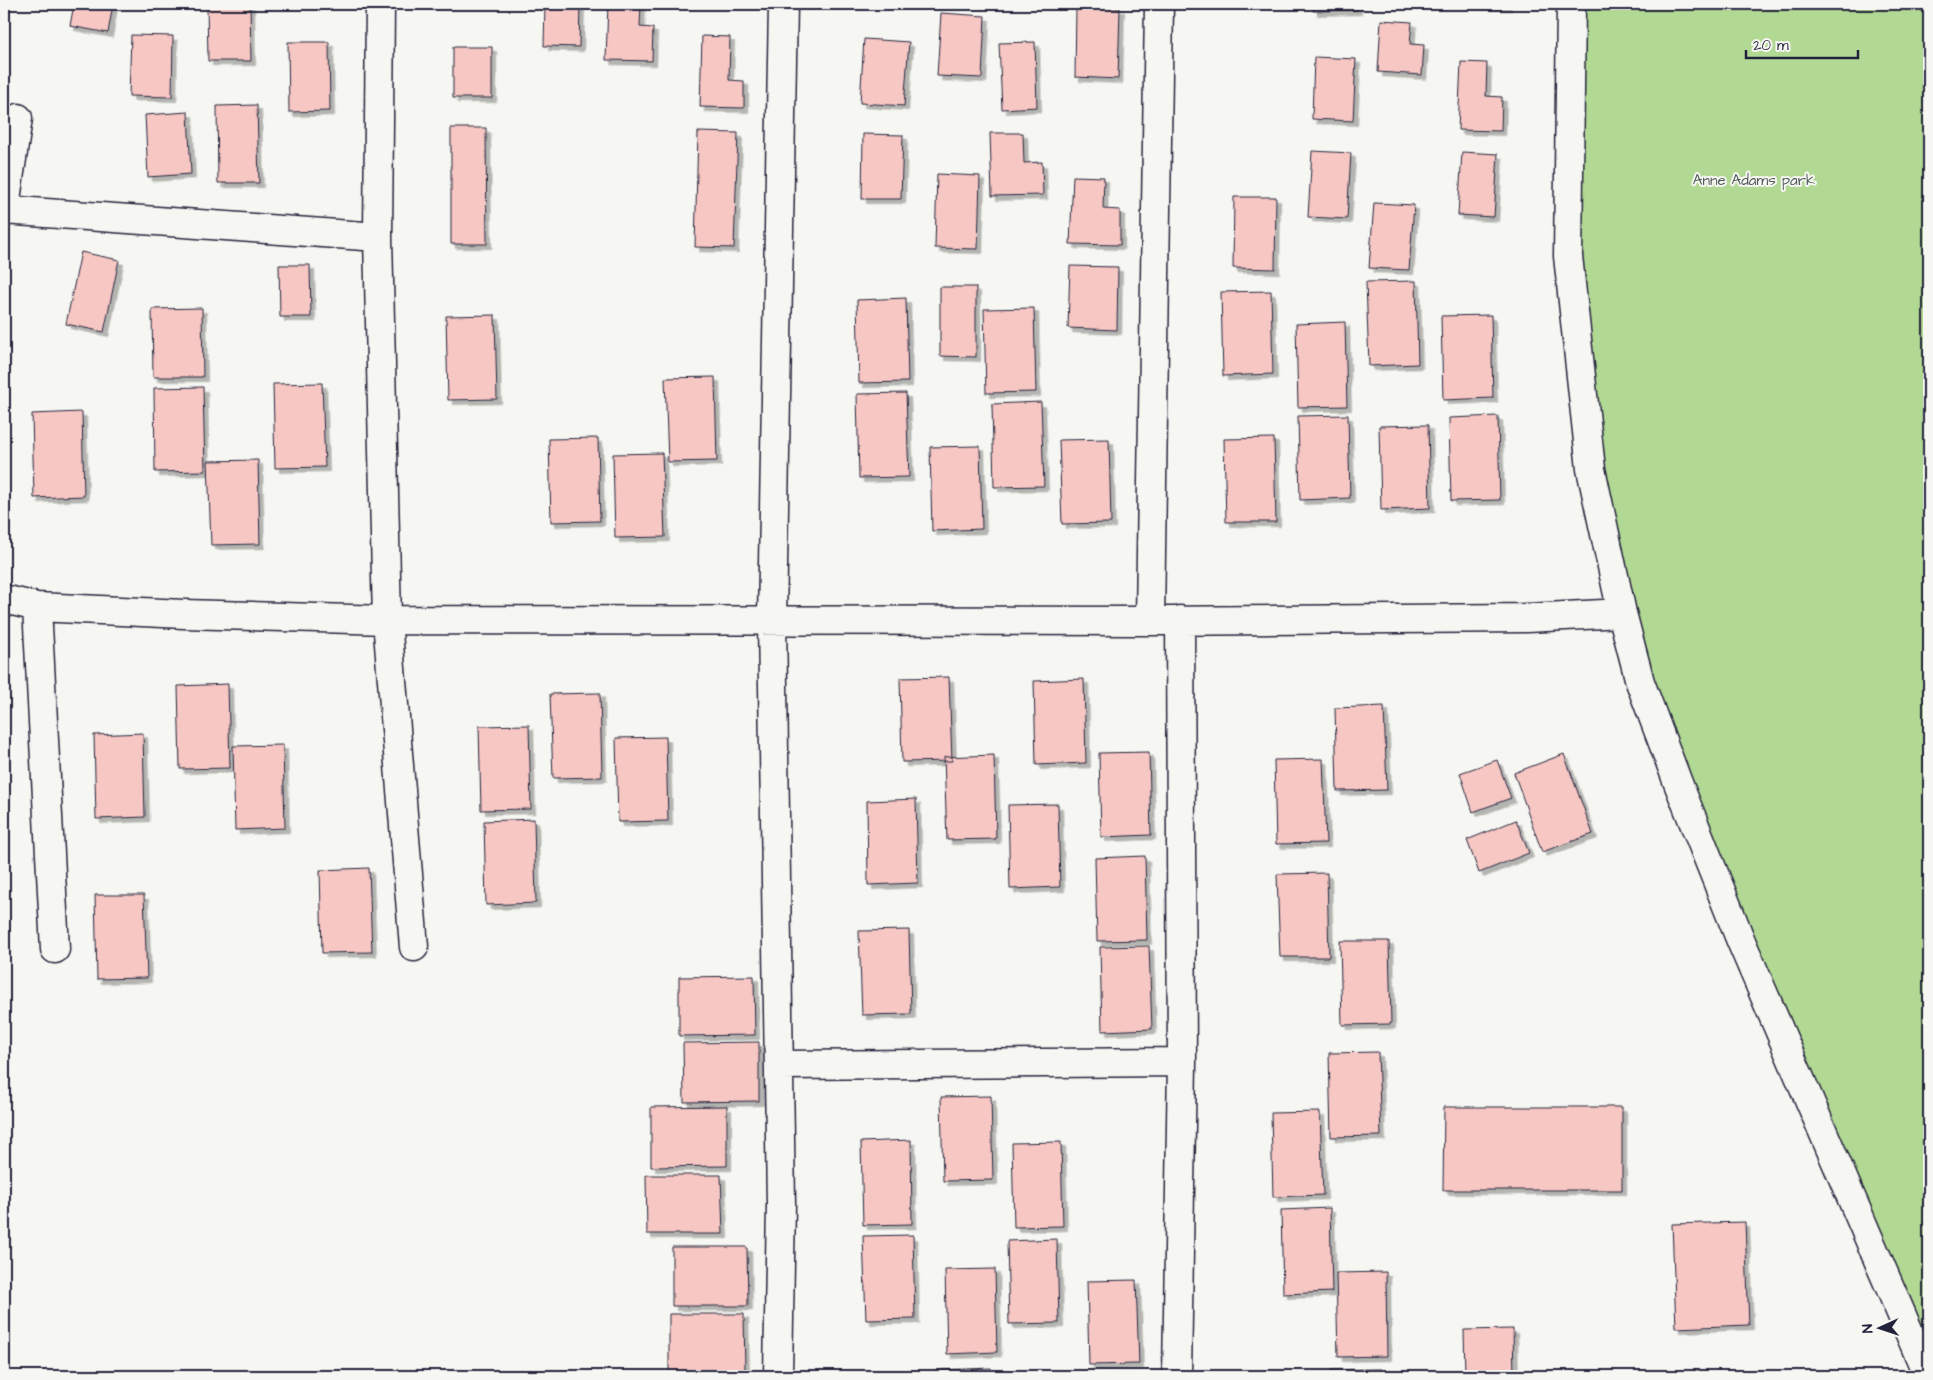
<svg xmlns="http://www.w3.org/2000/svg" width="1933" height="1380" font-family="'Architects Daughter',sans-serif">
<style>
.green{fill:#b2d994;stroke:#6a7e68}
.building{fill:#f7c7c3;stroke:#22223b;filter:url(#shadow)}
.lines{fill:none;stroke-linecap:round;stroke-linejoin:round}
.minor-casing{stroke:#22223b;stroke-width:31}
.minor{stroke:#f6f6f2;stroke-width:28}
.labels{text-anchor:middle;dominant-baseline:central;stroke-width:4;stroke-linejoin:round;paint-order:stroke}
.park-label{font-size:15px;fill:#4d5956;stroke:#f6f6f2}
</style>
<defs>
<filter id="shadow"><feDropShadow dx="4.5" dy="4.5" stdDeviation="0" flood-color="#0004"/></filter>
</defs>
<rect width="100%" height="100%" fill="#f6f6f2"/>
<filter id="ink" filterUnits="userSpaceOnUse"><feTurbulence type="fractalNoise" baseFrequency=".02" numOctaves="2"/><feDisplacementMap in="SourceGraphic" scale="10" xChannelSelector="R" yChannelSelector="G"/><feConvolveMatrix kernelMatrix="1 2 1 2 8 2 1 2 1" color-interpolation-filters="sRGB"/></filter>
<g filter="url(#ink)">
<path class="green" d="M1574,4H1929V1376L1640,682L1583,402Z"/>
<path class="building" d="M74,4H113L108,33L70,26Z
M207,4H250L251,61H208Z
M545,4H580L579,47L544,46Z
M608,4H641L640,27L653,28L652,61L606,60Z
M1313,4H1357V10L1313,11Z
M1464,4H1507V6L1464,5Z
M1076,7L1120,8L1118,79L1075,77Z
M941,13L985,16L982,78L937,76Z
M1381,20L1412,22L1410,44L1424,45L1422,75L1378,72Z
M131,35L173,36L172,97L129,96Z
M702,36L730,37L729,80L744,81V108L700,107Z
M864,39L909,42L904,106L860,103Z
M288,42H329L330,111L289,112Z
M1035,42L1037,107L1002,109L999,43Z
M453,47H492V98H453Z
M1314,57L1356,59L1353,121L1312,119Z
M1461,62L1487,63L1486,96L1502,97L1501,131L1458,130Z
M257,105L259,183H218L217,106Z
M188,112L191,174L148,177L145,115Z
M451,128H486L487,244H451Z
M698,132L738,133L734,248L695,247Z
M990,133H1023L1024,163L1042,162L1043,195L992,196Z
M863,134L903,135L901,199H862Z
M1312,151L1351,153L1347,219L1308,217Z
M1462,152L1498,154L1494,217L1458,215Z
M937,174L980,176L978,249L935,248Z
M1073,176L1104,177L1103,209L1120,210V245L1070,244Z
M1234,197H1276L1275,269L1233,268Z
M1374,203L1414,205L1409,270L1369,268Z
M81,252L119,260L104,332L66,324Z
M279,265H310L311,317H280Z
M1070,266L1118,267L1117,330L1068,328Z
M1416,281L1418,364L1369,366L1366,282Z
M940,287H976V357L940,356Z
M1271,291L1273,374L1223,376L1221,292Z
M906,298L908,382L859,383L857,300Z
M202,308L203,377H153L152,309Z
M1034,308L1036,392L986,393L984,309Z
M495,315L497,399L448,400L446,316Z
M1491,315L1493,398L1443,400L1441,316Z
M1345,322L1347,406L1298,407L1296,324Z
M715,377L717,461L668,462L665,378Z
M322,383L325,467L275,468L273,384Z
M203,387L205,471L155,472L154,388Z
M906,393L909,477L859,478L857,394Z
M1041,402L1044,486L994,487L992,404Z
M82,412L84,496L34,498L32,414Z
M1348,415L1350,498L1300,500L1298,416Z
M1498,416L1500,500L1451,501L1449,418Z
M1428,425L1430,508L1381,510L1379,426Z
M598,438L600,521L551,522L549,439Z
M1274,438L1276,522H1226L1224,439Z
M1109,439L1111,523L1062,524L1059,440Z
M980,446L982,529L932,531L930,447Z
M662,453L665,537L615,538L613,454Z
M258,460L260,544L211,545L208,461Z
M949,677L952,761L902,762L900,678Z
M1084,679L1086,763L1036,765L1034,681Z
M228,684L230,768L180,769L178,686Z
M600,693L602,777L553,778L550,694Z
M1384,706L1387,790L1337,791L1335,708Z
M529,725L531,809L481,810L479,726Z
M143,733L145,817L96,819L94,735Z
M666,737L668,821L618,822L616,738Z
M283,745L285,828L235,830L233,746Z
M1149,752L1151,835L1101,837L1099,753Z
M1564,754L1593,834L1542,852L1514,773Z
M994,755L996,839L947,840L944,757Z
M1323,759L1326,843L1276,844L1274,760Z
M1497,760L1511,798L1473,812L1460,773Z
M916,799L918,883L868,885L867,801Z
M1058,804L1060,887L1010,889L1008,805Z
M534,819L536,903L486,905L484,821Z
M1516,820L1529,853L1479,873L1467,840Z
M1145,856L1147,940L1097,941L1095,858Z
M369,868L372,952L322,953L320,870Z
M1327,873L1329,957H1280L1277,874Z
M95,895H144L147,978L97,979Z
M909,930L911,1014L862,1015L859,931Z
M1340,941H1389L1391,1024L1342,1025Z
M1149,946L1152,1029L1102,1031L1100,947Z
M754,976L755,1035L679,1036V977Z
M759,1042V1101L684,1102L683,1043Z
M1378,1052L1381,1136L1331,1137L1329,1053Z
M991,1096L993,1180L943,1181L941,1097Z
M727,1106V1166L651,1167V1107Z
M1444,1107H1622V1190H1443Z
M1320,1112L1323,1195L1273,1197L1271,1113Z
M911,1140L912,1224L863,1225L861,1142Z
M1061,1142L1063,1226L1014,1227L1012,1143Z
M646,1175H721L723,1234H647Z
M1330,1208L1332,1292L1283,1294L1281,1210Z
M1745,1222L1749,1325L1676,1328L1672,1224Z
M913,1235L915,1319L866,1320L863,1236Z
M1057,1239L1059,1323L1009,1324L1007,1241Z
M672,1247H747L748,1306H672Z
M995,1269L997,1352L947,1354L945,1270Z
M1386,1272L1387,1356L1338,1357L1336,1273Z
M1136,1280L1139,1364L1089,1365L1087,1281Z
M669,1314H744L745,1372L669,1374Z
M1513,1329L1514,1376H1465L1464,1330Z
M991,1368V1376H941V1370Z
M1381,1369V1376H1332L1331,1370Z"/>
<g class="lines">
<defs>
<path id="minor" d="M380,4L378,237L387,620L414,947
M1571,4L1568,256L1591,469L1622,613L1640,682L1678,783L1741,941L1928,1376
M4,210L378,237
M4,213L18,118
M4,599L37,607L184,614L387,620L1150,621L1527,618L1622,613
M37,607L55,949
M1150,621L1159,4
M779,1065L1182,1062
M778,1376L781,1204L772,621L783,4
M1177,1376L1182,1062L1180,620"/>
</defs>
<use href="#minor" class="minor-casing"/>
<use href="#minor" class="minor"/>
</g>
</g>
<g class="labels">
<g class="park-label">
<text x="1754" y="180">Anne Adams park</text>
</g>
</g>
<rect width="1933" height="1380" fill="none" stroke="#f6f6f2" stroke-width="20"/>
<rect x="10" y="10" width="1913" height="1360" fill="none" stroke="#22223b" stroke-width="2" filter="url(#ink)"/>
<g transform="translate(1880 1328) rotate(267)" stroke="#f6f6f2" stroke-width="4" paint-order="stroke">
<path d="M0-4L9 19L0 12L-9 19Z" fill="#22223b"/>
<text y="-8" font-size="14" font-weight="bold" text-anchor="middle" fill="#22223b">N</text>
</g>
<path d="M1746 50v8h112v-8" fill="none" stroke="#22223b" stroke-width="2.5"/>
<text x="1753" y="50" font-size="15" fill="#22223b" stroke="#f6f6f2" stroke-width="4" paint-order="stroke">20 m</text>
</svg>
